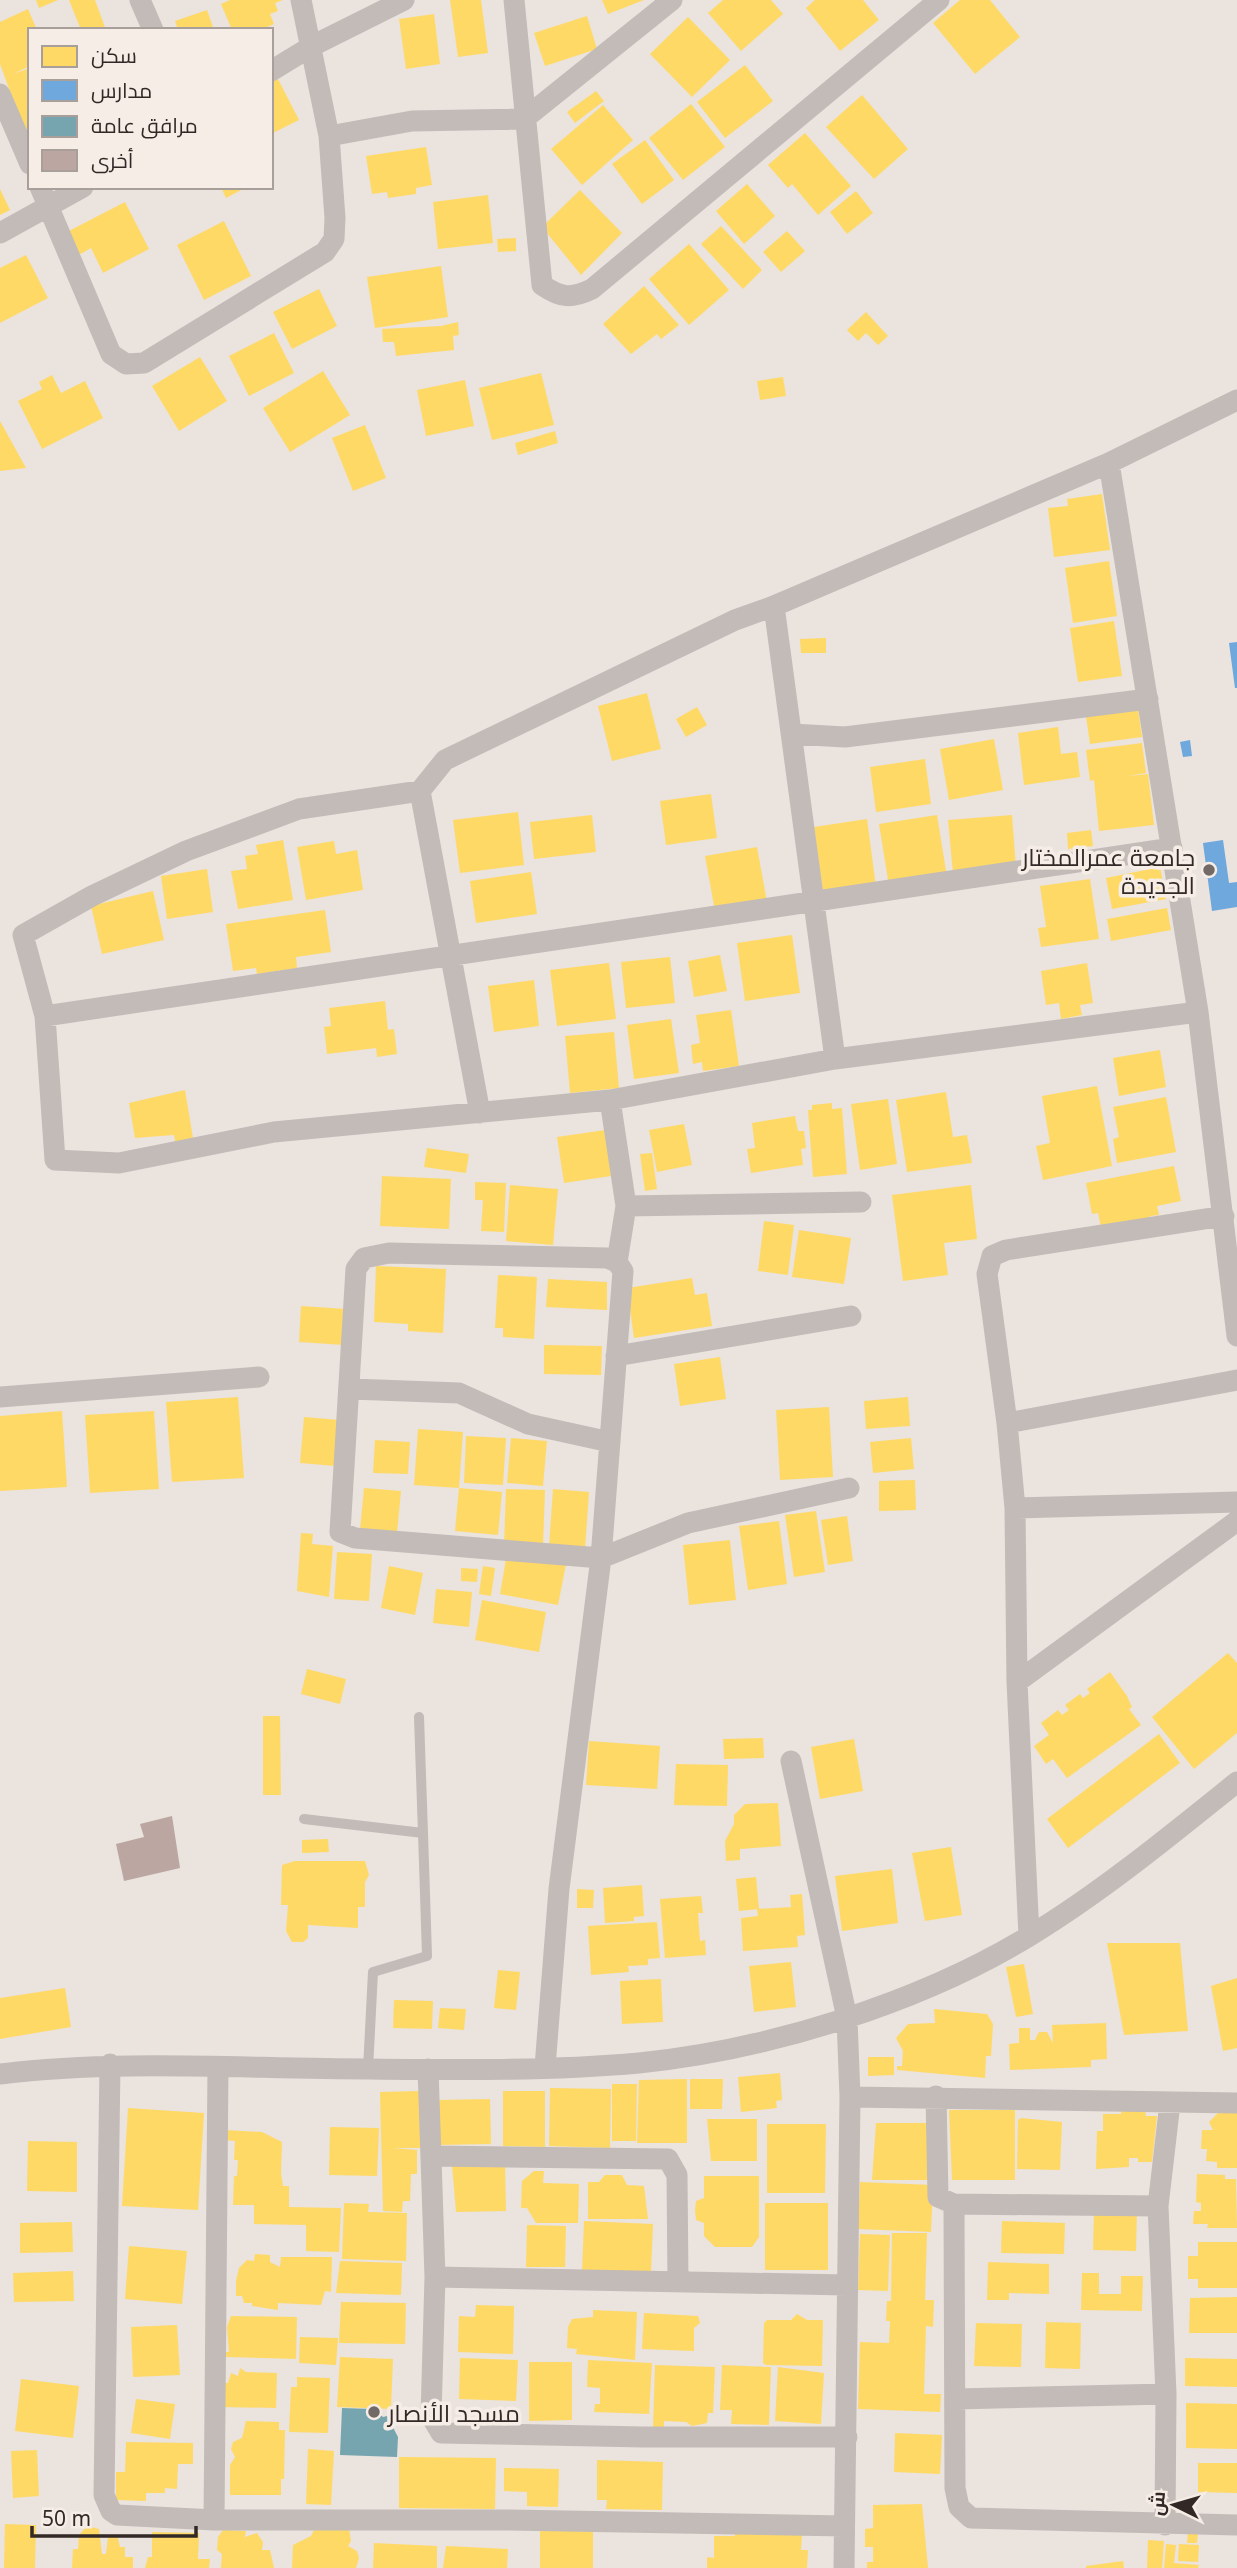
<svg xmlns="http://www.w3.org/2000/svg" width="1237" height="2568" font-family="'Noto Sans',Cairo,sans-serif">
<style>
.homes{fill:#ffd966}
.schools{fill:#6fa8dc}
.public{fill:#76a5af}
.building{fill:#bba6a2}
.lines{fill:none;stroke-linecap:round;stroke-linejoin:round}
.lane{stroke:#c2bbb8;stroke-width:10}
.street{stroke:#c2bbb8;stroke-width:21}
.poi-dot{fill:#726a67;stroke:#f6ede6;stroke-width:2.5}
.labels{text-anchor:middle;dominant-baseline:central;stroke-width:7;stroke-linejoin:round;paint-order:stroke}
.poi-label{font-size:24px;fill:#322927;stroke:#f6ede6;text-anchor:end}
</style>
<rect width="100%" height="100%" fill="#eae3de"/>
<path class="homes" d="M36,0H58L39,8Z
M69,0H95L106,30H81Z
M230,0H283L275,3L278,11L270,14L274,24L261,30H232L221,4Z
M450,0H481L488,53L458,57Z
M602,0H644L608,14Z
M723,0H771L783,14L741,51L708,13Z
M815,0H863L879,20L840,51L806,8Z
M960,0H990L1020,37L975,74L933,23Z
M28,9L37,30H30V66L13,74L30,68V146L0,64V22Z
M207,10L214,30H178L175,21Z
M434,14L440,64L406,69L399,19Z
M587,16L597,49L545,66L534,33Z
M688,17L730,60L692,97L650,54Z
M745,65L773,101L725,138L697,102Z
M278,79L299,120L271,134V82Z
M596,91L604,101L575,123L567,112Z
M862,95L908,149L874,179L826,127Z
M691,104L725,147L683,180L649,138Z
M603,105L633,140L582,185L551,149Z
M805,133L851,186L818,215L792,184L788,188L768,165Z
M645,140L674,180L642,204L612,164Z
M426,147L432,185L416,188V194L388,198L387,192L372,194L366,156Z
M747,184L775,216L744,244L716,211Z
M221,187H247L226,198Z
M0,189L10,210L0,215Z
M580,190L622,233L581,275L542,227Z
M856,191L873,213L847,234L830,212Z
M488,195L493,243L438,249L433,202Z
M125,202L149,249L103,273L91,248L77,256L65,233Z
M224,221L251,276L204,300L177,245Z
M721,226L762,270L743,289L701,244Z
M787,231L805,251L781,272L763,252Z
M516,238V251L498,252L497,239Z
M689,244L729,290L689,325L649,279Z
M26,255L48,298L0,323V268Z
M441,266L448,317L375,328L367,277Z
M644,286L679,325L661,339L657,334L631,354L603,324Z
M319,289L337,326L292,349L273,312Z
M866,312L888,336L878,345L866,333L858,341L847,330Z
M458,322L459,335L453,336L454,350L396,356L394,342H383L382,329L441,326Z
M274,333L294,373L249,396L229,356Z
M200,357L227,401L179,431L152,386Z
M323,371L350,415L290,452L263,408Z
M541,373L554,425L492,440L479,388Z
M52,375L61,393L85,381L103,418L42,449L18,401L42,389L39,382Z
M783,377L786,396L760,400L757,381Z
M465,380L474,426L426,436L417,390Z
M0,421L26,468L0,471Z
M365,425L386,478L353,491L332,438Z
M555,431L558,443L518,455L515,443Z
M1102,494L1110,550L1054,557L1048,508L1068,506L1067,499Z
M1109,561L1117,616L1073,623L1065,568Z
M1114,621L1122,676L1078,682L1070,628Z
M826,638V653H801L800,639Z
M647,693L661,749L612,761L598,706Z
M1137,702L1142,737L1090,744L1085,709Z
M697,707L707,725L686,737L676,719Z
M1058,727L1061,754L1077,752L1080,777L1024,785L1018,733Z
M994,739L1003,790L949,800L940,749Z
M1142,743L1146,773L1128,776L1148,774L1154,825L1099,831L1094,780L1090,781L1086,750Z
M925,759L931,804L876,812L870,767Z
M711,794L717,838L666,845L660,801Z
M518,812L524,865L460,873L453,820Z
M592,815L596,852L534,859L530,822Z
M937,815L947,877L889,886L879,824Z
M1012,815L1016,868L953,874L948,820Z
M867,819L876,887L823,894L814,827Z
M1091,830L1093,846L1068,849L1067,833Z
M283,840L293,900L238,909L231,871L247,869L245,856L258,854L256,845Z
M334,841L336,854L357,850L363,890L306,900L297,847Z
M757,847L767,902L715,911L705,856Z
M1160,867L1166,899L1112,909L1106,878Z
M207,869L213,912L167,919L161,876Z
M531,872L537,914L476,923L470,881Z
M1090,879L1099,939L1041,947L1038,928L1046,927L1040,886Z
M153,891L164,940L102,954L91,906Z
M1167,908L1171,930L1111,941L1107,919Z
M325,910L331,952L296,957L297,968L257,974L256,968L233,971L226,924Z
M792,935L800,993L745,1001L737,943Z
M720,955L727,991L694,997L688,961Z
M670,957L675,1003L626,1008L621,962Z
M609,963L616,1019L557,1026L550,970Z
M1087,963L1093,1003L1080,1005L1082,1015L1061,1019L1059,1003L1046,1005L1041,971Z
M534,980L539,1026L494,1032L488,986Z
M385,1001L388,1030L394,1029L397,1054L377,1057L376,1048L327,1054L324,1027L331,1026L329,1008Z
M731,1010L739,1066L703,1071L702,1062L693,1064L691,1045L700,1043L696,1015Z
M671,1019L679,1073L634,1079L627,1025Z
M614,1032L619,1088L570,1093L565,1036Z
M1160,1050L1166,1087L1119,1096L1113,1058Z
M1097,1086L1112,1166L1043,1180L1036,1146L1050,1143L1042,1096Z
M185,1090L194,1144L176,1146L174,1135L135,1138L129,1103Z
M946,1092L953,1137L967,1135L972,1163L907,1172L896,1100Z
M1166,1097L1176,1152L1117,1163L1113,1139L1119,1137L1113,1107Z
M888,1099L897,1164L860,1170L851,1104Z
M832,1103V1109L842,1108L847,1174L813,1177L808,1110H812V1105Z
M795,1116L798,1131H804L806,1148L801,1149L803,1165L751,1173L747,1149L755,1148L752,1123Z
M684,1124L692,1165L657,1172L649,1130Z
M605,1130L611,1176L564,1183L557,1137Z
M427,1148L469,1154L466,1173L424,1167Z
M652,1153L657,1189L645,1191L640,1154Z
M1174,1166L1181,1201L1157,1206L1159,1215L1150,1216L1151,1222L1102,1232L1098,1213L1092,1214L1086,1183Z
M382,1176L451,1179L449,1229L380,1226Z
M475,1182L506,1183L504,1232L481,1231L483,1200H475Z
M510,1185L558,1189L553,1245L506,1241Z
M971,1185L977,1239L944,1243L948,1275L903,1281L892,1195Z
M764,1221L794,1225L788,1275L758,1271Z
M799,1230L851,1238L844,1284L792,1277Z
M376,1266L446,1269L443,1333L408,1331V1324L374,1322Z
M498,1275L537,1277L534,1339L503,1337V1328H495Z
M692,1278L695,1295L707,1293L712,1326L634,1338L627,1288Z
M548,1279L607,1282V1310L546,1307Z
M301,1306L346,1309L344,1345L299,1342Z
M544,1345L602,1346L601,1375L544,1374Z
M720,1357L726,1399L680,1406L674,1364Z
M238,1397L244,1478L172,1482L166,1402Z
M908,1397L910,1426L866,1429L864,1401Z
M829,1407L833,1477L780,1480L776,1410Z
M62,1411L67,1487L0,1491V1416Z
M154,1411L159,1489L90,1493L85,1415Z
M304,1417L340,1420L335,1466L300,1463Z
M418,1429L463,1432L459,1488L502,1492L498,1535L455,1531L459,1488L414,1485Z
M466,1436L506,1438L503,1485L464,1483Z
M511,1438L547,1441L543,1486L507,1483Z
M911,1438L914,1469L873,1473L870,1442Z
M375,1440L410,1442L408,1474L373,1473Z
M915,1480L916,1510L879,1511V1481Z
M364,1488L401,1491L397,1533L360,1530Z
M506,1489L545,1490L543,1546L504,1545Z
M553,1489L589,1492L585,1549L549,1547Z
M816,1511L825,1572L794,1577L785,1515Z
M847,1516L853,1561L828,1565L821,1520Z
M779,1521L787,1584L748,1590L739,1526Z
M301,1533L313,1534L312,1544L333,1546L329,1597L297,1591Z
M730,1540L736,1600L689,1605L683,1545Z
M337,1552L372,1554L369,1601L334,1599Z
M507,1553L566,1564L558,1605L500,1594Z
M389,1566L423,1573L415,1615L381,1608Z
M483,1566L495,1568L491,1596L479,1594Z
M461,1568L478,1569L477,1582L461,1581Z
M436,1589L472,1592L469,1627L433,1623Z
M482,1600L546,1612L539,1652L475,1640Z
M1228,1653L1237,1663V1733L1194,1769L1152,1717Z
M307,1669L346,1679L340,1704L301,1694Z
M1110,1672L1127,1696L1132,1707L1129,1709L1141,1725L1067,1778L1053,1759L1046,1764L1034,1746L1049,1735L1041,1723L1058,1710L1062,1715L1069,1710L1065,1705L1080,1694L1083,1698L1090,1693L1087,1689Z
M263,1716H280L281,1795H263Z
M1159,1734L1180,1763L1068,1848L1047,1819Z
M763,1738L764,1758L724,1759L723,1739Z
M854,1739L863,1791L820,1799L811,1747Z
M589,1741L660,1746L657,1789L586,1785Z
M676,1764L728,1765L727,1806L674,1805Z
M778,1803L781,1846L740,1849V1860L726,1861L725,1841L734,1824V1815L745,1804Z
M328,1839L329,1852L302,1853V1840Z
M951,1847L962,1915L925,1921L912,1853Z
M295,1861H365L369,1875L365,1882V1907H358V1928L308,1925V1938L303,1942H292L286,1931L288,1905H281L282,1865Z
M892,1869L898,1923L842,1931L835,1876Z
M756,1877L759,1909L739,1911L736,1879Z
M642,1885L644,1916L634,1917V1921L605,1923L603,1888Z
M577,1889L594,1890L593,1908H577Z
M802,1894L805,1935L797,1936L798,1947L743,1951L741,1918L758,1916L757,1909L791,1907L790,1895Z
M701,1896L703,1913H698L700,1941L705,1940L706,1955L665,1958L660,1899Z
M657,1922L660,1958L648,1959V1965L628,1966L629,1972L591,1975L588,1926Z
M1107,1943H1180L1188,2031L1124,2035Z
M791,1962L796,2007L754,2012L749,1966Z
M1024,1964L1033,2014L1016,2017L1006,1967Z
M498,1970L520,1972L516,2010L494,2008Z
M1237,1978V2048L1223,2051L1211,1986Z
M661,1979L663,2022L622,2024L620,1981Z
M65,1988L71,2027L0,2039V1998Z
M394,2000L433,2001L432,2029L393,2028Z
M440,2008L466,2009L464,2030L438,2028Z
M934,2009L987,2014L993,2024L991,2056H986L985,2078L897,2070V2066H902L903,2051L896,2038L908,2024L935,2023Z
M1106,2023L1107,2059L1091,2060V2067L1010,2070L1009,2044L1019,2043V2028H1030V2040H1035L1039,2032H1047L1053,2043L1052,2025Z
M868,2057H894V2075L868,2076Z
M780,2073L782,2100L776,2101L777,2108L741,2112L738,2077Z
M687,2079V2143H637L639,2080Z
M690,2079H723L722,2109H690Z
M612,2084H637L636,2141H612Z
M550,2088L611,2089L610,2148L549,2146Z
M421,2091L422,2148H393L417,2150V2174H411L410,2201H403L402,2212L383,2211L380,2092Z
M503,2091H545V2147L503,2146Z
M490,2099L491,2144L437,2145V2100Z
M128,2108L204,2113L198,2210L122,2206Z
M949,2110H1015V2180H952Z
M1121,2110H1145L1146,2116H1157L1152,2162H1138V2158H1129V2167L1096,2169L1097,2131H1103V2114H1121Z
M1219,2112L1237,2113V2168H1217V2162L1206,2161L1207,2149H1201L1202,2130H1213L1209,2122Z
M1021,2118L1062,2122L1060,2170L1017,2169L1018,2120Z
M707,2119H757V2161H711Z
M876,2123H928V2180H872Z
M767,2124H826L825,2193H767Z
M330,2127L379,2128L377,2176L329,2175Z
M224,2130L262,2132L282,2142L281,2173L283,2186H289V2207L341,2208L339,2252L306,2251V2225L254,2224V2205H233L234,2176H237L238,2160H234L235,2141L225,2140Z
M28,2141L77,2142V2192L27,2191Z
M505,2164L506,2211L456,2212L452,2165Z
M534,2171H544L543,2183L579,2184L578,2223H536L527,2208H521L522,2181Z
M1197,2174L1225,2175V2179H1236L1237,2228H1207L1208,2224H1193L1194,2211H1201V2203L1196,2202Z
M605,2175H622L627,2185L644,2186L648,2219H588V2182H599Z
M704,2176H759V2237L752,2247H715L704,2236V2223L696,2220L695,2210L696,2201L704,2198Z
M860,2182L933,2185L931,2232L858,2229Z
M344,2203L369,2204L368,2212L407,2213L406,2261L342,2259Z
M765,2203H828V2270H765Z
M1094,2208L1137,2209L1136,2251L1093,2250Z
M584,2221L653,2224L651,2272L582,2270Z
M1002,2221L1065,2223L1064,2254L1001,2253Z
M72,2222L73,2252L20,2253V2223Z
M527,2225L566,2226L565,2267H526Z
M892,2233H927L925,2300H934L933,2327L926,2326L924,2394H941L940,2412L858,2409L860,2342L889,2343L890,2321H886L887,2301H891Z
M860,2234L890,2235L888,2291L858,2290Z
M1198,2242H1237V2288H1198V2279H1188V2256H1198Z
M129,2246L187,2251L182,2304L125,2299Z
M255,2254L270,2255V2262L280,2267L281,2257H332L331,2292L325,2291L321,2305L278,2303V2310L252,2306V2303H244L242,2296H236V2281L239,2268L247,2260L254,2261Z
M340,2261L402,2263L401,2295L336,2293Z
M988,2262L1049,2264V2294L1009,2293V2300H987Z
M73,2271L74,2301L14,2302L13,2273Z
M1082,2273H1099V2294H1121V2276H1143L1142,2311L1081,2310Z
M1237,2297V2333H1189L1190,2298Z
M341,2302L406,2303L405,2344L339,2343Z
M476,2305L514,2306L513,2354L458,2352L459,2316L475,2317Z
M593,2310L637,2312L635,2360L576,2354L577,2349L567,2348L568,2327L572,2319L593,2317Z
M644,2313L698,2316L700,2323L694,2328V2351L642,2349Z
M797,2314L807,2320H823L822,2366L766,2365L763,2363L764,2323L767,2320H791Z
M231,2316L297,2317L296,2359L225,2357L224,2352H229L227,2327Z
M1046,2322L1081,2323L1080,2369L1045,2368Z
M976,2323L1022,2324L1021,2367L974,2366Z
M177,2325L180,2375L133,2377L131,2327Z
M300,2337L338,2338L336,2365L299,2363Z
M340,2357L393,2359L391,2409L337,2407Z
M460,2358L518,2360L516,2401L459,2399Z
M1185,2358L1237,2359V2387L1185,2386Z
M588,2360L652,2363L649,2414L594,2412L595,2404H600V2388L587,2387Z
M529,2362H572V2420L529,2421Z
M655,2365L715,2367L713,2413H708L707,2423L692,2426L686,2422L664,2421V2429L653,2428Z
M722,2365L771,2367L769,2425L731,2424L732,2410H720Z
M778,2367L824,2373L821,2424L775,2421Z
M240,2368L246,2372L277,2373L276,2408L221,2407L222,2383H228L231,2373L238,2376Z
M297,2377L330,2378L328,2433L289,2432L291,2387H297Z
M21,2379L79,2386L73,2438L15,2431Z
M136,2399L175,2404L170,2439L131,2433Z
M1186,2403L1237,2404V2449L1186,2448Z
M246,2421L279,2422V2430H285L284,2479H281V2495H230V2465L235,2457L231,2449L233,2442L242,2438Z
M895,2433L942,2435L940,2474L894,2472Z
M126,2442L193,2443V2464H178L177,2489L165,2488V2493H146V2501L116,2500V2472H125Z
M308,2449L334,2451L331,2505L306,2504Z
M37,2450L39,2496L13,2498L11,2451Z
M399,2457L496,2458L495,2509L399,2508Z
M597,2460L663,2462L662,2510L606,2509L607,2500H597Z
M1198,2463H1237V2493L1198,2492Z
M504,2468L559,2469L558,2507L527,2506V2492L504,2491Z
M922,2504L928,2568H867V2562H873V2547H865V2529L873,2528V2505Z
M5,2524L36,2525L35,2568H4Z
M540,2525L593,2526V2568H540Z
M87,2526L99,2529L102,2554H106L108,2537L113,2534L118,2538L120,2547H125V2557H133V2568H72L73,2549H78L79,2535Z
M315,2528L349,2529L351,2541L348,2546L357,2551L359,2558L356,2568H292L293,2545L311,2536Z
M223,2530L246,2531L245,2537L257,2533L263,2542L262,2550H270L274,2568H221L222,2554L217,2550L218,2537Z
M152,2532L199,2533L198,2559H210L209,2568H145L148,2557H152Z
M1188,2532L1198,2533L1197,2543H1187Z
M735,2533L802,2535L801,2550H808L807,2568H707V2557L714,2558V2536H735Z
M1148,2540L1164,2541L1162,2568H1147Z
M374,2543L437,2546V2568H373Z
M1166,2544L1176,2545L1174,2563L1199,2565L1198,2568H1164Z
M1179,2544L1199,2545L1198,2562L1178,2561Z
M446,2546L508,2549L507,2568H443Z
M1123,2561L1124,2568H1086V2566Z"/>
<path class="schools" d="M1237,642V688H1235L1229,643Z
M1190,740L1192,756L1183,757L1180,742Z
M1223,840L1229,883L1237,882V907L1212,911L1203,843Z"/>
<path class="public" d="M342,2408L373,2409L383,2417L387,2416L398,2437L397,2457L340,2455Z"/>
<path class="building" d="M172,1816L180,1868L124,1881L116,1844L144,1837L140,1824Z"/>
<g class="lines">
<path class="lane" d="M419,1717L423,1833
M304,1819L423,1833L427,1956L373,1972L368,2069"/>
<path class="street" d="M140,0L153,30
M514,0L542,285C561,298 571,299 592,289L939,0
M271,71L312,46L404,0
M0,94L30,164
M329,136L412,121L524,119L672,0
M40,187L111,354L126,364L144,363L325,252L334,239L335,218L329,136L301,0
M0,233L83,187
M1109,463L1198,1012L1237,1336
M792,734L845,737L1148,699
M420,791L445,760L735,620L774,606
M1198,1012L835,1059L774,606L1109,463L1237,400
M45,1016L23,935L92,896L186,851L299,809L420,791L480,1113
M610,1100L274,1132L119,1163L55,1160L45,1016L1172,848
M626,1206L861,1202
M617,1262L626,1206L610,1100L835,1059
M616,1356L851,1316
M351,1389L459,1393L528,1424L610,1442
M0,1397L259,1377
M1007,1423L1237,1380
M1015,1508L1237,1502
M1017,1682L1237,1521
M791,1761L847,2018L850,2097L844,2568
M1029,1936L1017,1682L1015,1508L1007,1423L987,1274L992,1256L1006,1250L1224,1216
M110,2064L104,2495L111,2511L117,2515L214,2520H509L844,2526
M545,2067L559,1889L601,1558L623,1271L617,1262L607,1258L389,1253L364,1258L356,1269L340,1532L355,1538L601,1558L688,1523L849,1488
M428,2069L435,2277L431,2416L441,2433L644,2437H847
M0,2074C123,2059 245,2069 369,2069C458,2070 550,2071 639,2063C768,2050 920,2003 1031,1935C1103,1891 1171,1835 1237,1782
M936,2096L938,2197L954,2204L955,2488L959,2507L971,2518L1237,2525
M850,2097L1237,2103
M431,2156L668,2159L677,2175L678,2282
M954,2204L1158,2206
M435,2277L846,2285
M956,2399L1166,2394
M214,2520L218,2067
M1165,2525L1166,2394L1158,2206L1170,2103"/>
</g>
<g class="poi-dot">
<circle cx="1209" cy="870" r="7"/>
<circle cx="374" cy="2412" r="7"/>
</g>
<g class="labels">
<g class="poi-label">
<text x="1195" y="856">جامعة عمرالمختار<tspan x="1195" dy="28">الجديدة</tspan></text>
<text x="388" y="2412" text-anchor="start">مسجد الأنصار</text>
</g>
</g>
<rect x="28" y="28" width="245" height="161" fill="#f6ede6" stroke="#a89f9a" stroke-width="2"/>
<rect x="42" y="46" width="35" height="21" fill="#ffd966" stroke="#a89f9a" stroke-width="2"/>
<text x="91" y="63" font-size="21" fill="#322927">سكن</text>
<rect x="42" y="80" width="35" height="21" fill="#6fa8dc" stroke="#a89f9a" stroke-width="2"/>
<text x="91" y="98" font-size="21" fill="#322927">مدارس</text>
<rect x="42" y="116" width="35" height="21" fill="#76a5af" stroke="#a89f9a" stroke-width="2"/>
<text x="91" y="133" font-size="21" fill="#322927">مرافق عامة</text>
<rect x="42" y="150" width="35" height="21" fill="#bba6a2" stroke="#a89f9a" stroke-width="2"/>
<text x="91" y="168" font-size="21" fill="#322927">أخرى</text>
<g transform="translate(1174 2505) rotate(275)" stroke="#f6ede6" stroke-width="5" paint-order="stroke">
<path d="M0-5L12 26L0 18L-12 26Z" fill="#322927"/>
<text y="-10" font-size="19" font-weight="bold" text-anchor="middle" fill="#322927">ش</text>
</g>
<path d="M32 2526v10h164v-10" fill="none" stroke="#322927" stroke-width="3.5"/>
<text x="42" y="2526" font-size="21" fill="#322927" stroke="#f6ede6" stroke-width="5" paint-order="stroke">50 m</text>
</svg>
